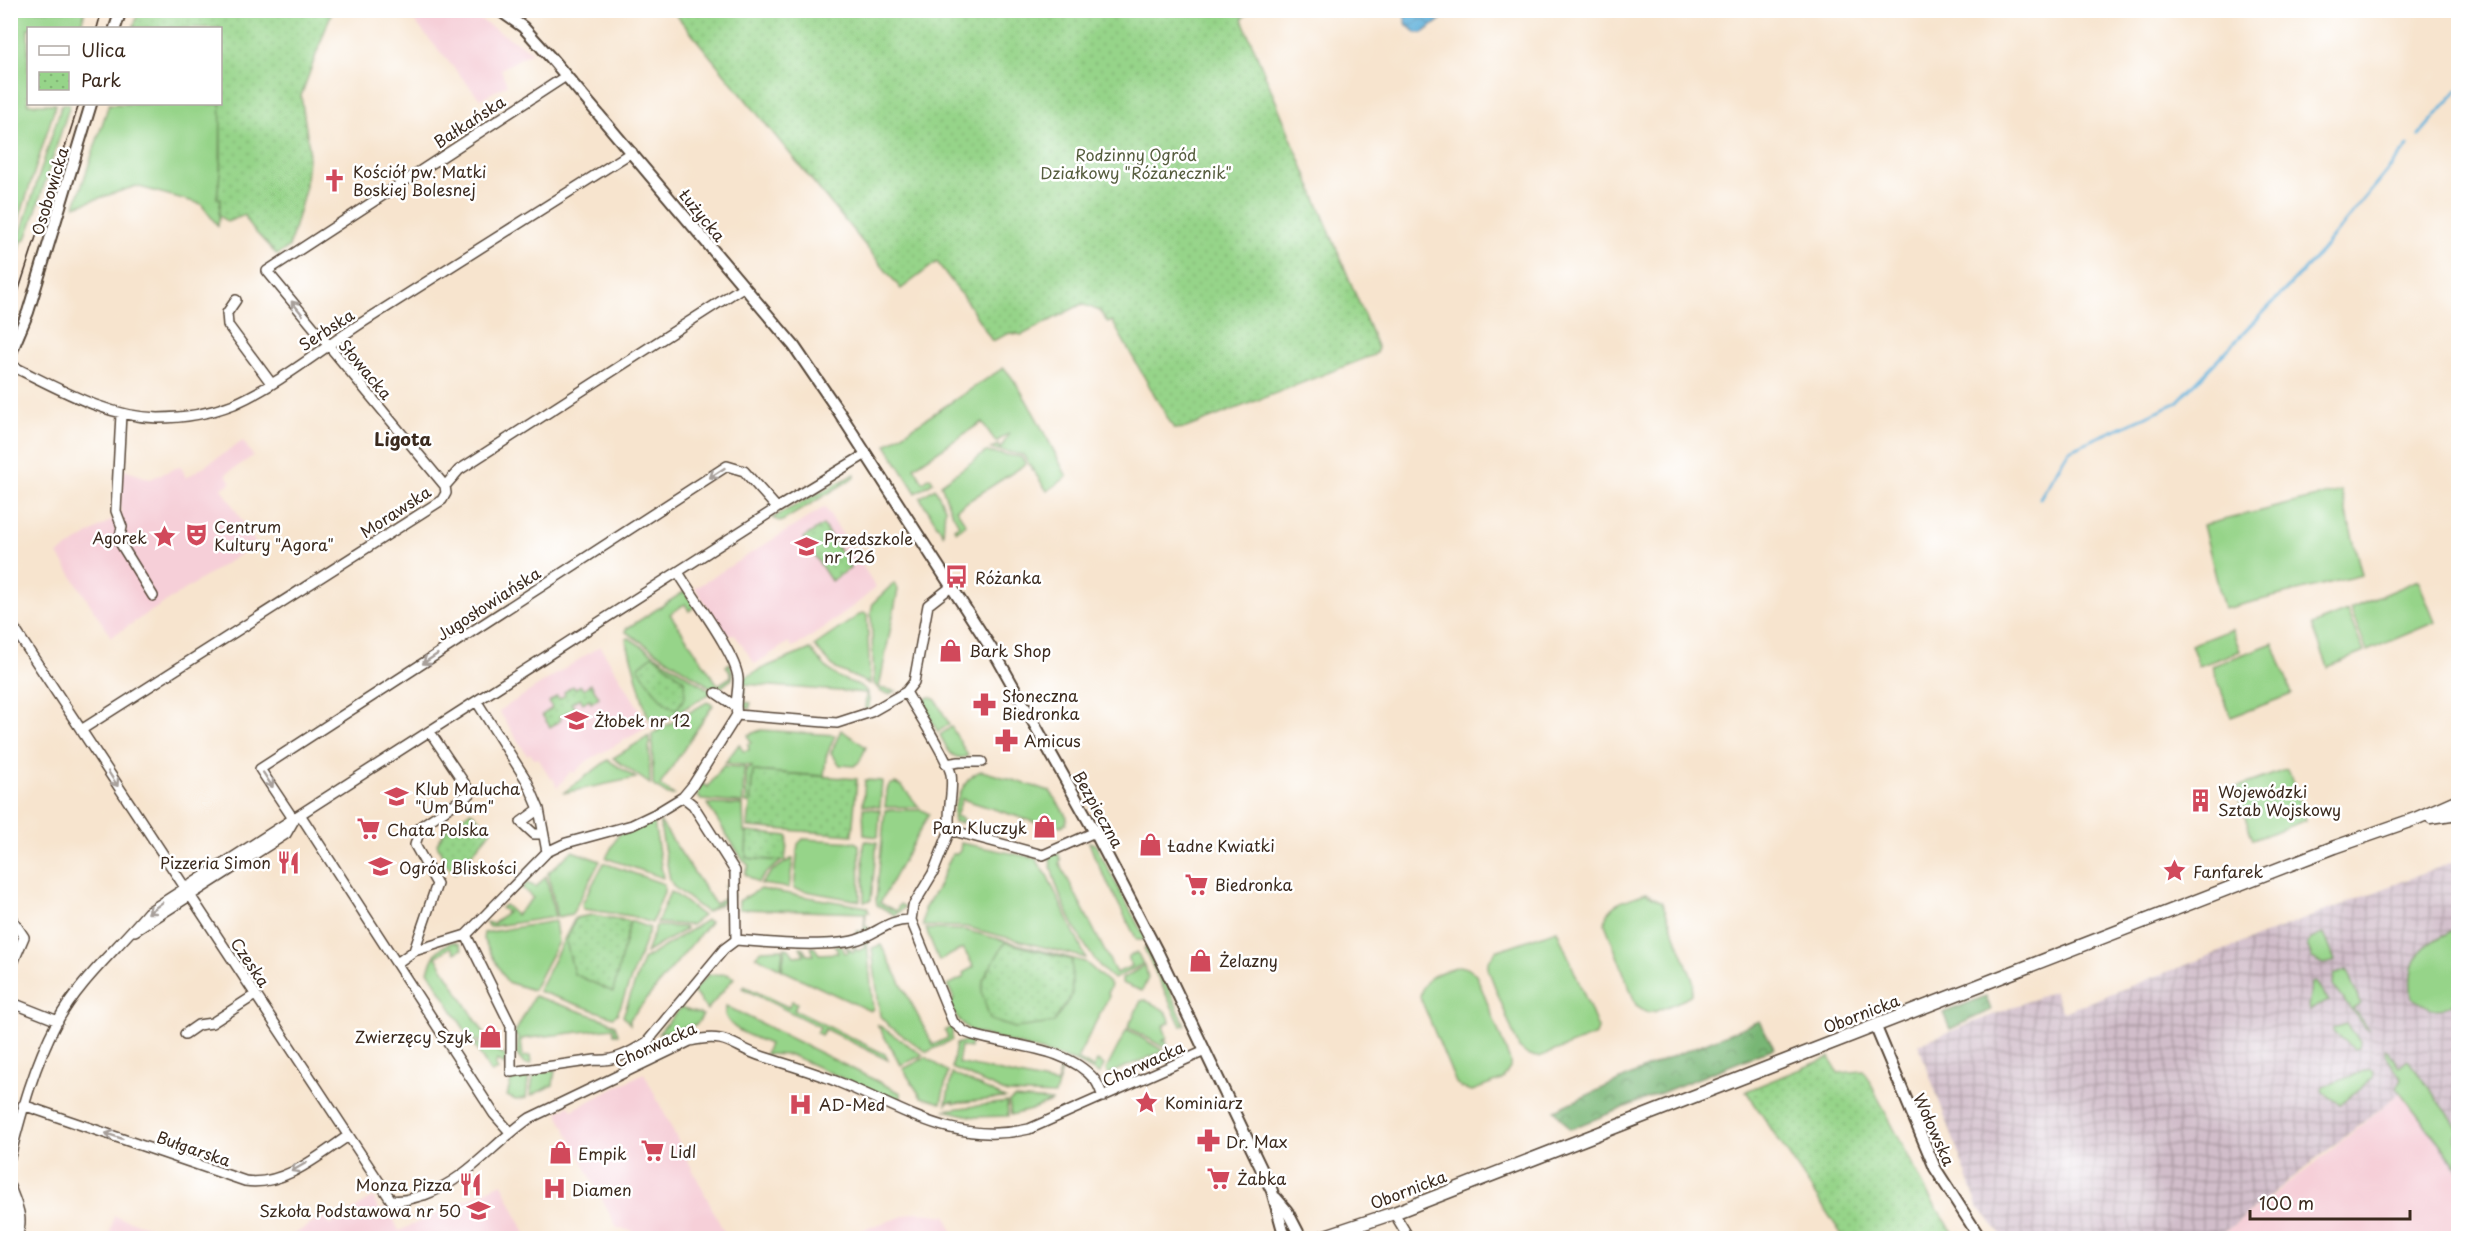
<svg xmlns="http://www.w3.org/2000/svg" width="2469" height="1249" font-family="'Playpen Sans',sans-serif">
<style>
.built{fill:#f6cfd8}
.industrial{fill:url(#industrial-grid)}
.grass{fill:#96d489;stroke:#687f54;stroke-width:1.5}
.forest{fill:url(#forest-crowns);stroke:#5a704a;stroke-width:1.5}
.park{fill:url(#park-dots);stroke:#687f54;stroke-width:1.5}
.water{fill:url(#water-waves);stroke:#4d6d7c;stroke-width:1.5}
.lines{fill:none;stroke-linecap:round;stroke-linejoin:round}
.stream{stroke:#5fb0da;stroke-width:3}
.minor-casing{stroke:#574638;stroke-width:12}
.tertiary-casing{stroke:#574638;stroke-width:14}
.secondary-casing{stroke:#574638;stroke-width:15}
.minor{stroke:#fff;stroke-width:9}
.tertiary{stroke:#fff;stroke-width:10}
.secondary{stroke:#fff;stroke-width:12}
.tram{stroke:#3b2a1e;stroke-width:1.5}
.oneway{stroke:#a79f9a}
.labels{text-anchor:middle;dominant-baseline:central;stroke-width:5;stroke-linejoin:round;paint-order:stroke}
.street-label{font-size:16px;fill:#3b2a1e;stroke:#fff}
.park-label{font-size:16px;fill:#565d3e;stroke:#fff}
.poi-label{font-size:16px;fill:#3b2a1e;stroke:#fff;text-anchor:start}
.neighbourhood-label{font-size:18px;font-weight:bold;fill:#3b2a1e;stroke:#fff}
</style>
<defs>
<pattern id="industrial-grid" width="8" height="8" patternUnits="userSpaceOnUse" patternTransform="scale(1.5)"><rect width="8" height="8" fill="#d1bdca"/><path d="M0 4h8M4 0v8" fill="none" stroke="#ab9aa3"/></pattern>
<pattern id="forest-crowns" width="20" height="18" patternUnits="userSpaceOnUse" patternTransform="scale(1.5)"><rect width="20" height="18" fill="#78b675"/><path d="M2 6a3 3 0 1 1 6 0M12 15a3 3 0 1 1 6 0" fill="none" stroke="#64945f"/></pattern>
<pattern id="park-dots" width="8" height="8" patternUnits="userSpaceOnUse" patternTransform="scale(1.5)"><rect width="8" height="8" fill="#96d489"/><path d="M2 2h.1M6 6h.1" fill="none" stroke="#82b676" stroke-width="1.8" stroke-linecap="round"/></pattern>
<pattern id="water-waves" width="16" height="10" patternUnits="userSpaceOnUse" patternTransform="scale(1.5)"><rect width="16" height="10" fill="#5fb0da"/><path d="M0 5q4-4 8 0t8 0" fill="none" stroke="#508fb0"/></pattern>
</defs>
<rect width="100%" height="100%" fill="#fff"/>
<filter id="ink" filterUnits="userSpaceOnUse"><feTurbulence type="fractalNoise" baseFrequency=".0167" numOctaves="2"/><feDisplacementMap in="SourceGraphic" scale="12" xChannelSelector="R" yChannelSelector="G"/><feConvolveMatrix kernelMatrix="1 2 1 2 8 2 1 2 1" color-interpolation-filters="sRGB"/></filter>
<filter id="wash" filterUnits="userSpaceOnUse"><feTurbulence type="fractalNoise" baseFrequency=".008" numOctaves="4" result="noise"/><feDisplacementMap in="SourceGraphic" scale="24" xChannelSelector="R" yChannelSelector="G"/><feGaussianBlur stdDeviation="1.35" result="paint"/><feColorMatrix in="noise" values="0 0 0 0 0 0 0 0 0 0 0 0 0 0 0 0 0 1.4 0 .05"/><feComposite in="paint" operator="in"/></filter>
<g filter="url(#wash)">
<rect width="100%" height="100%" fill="#f7e4ce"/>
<path class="built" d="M415,11H466L532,52L501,69L507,85L480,99L409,15Z
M243,441L253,456L226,474L231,483L222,488L256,544L111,637L58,554L122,513L120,508L121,477L125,470L150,479L181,466L186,478Z
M825,507L876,587L859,602L805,641L792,647L789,642L755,664L735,635H726L695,588Z
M600,646L650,726L587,761L574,773L571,771L557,788L553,778L551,779L538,758L534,759L530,753L527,755L499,711Z
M644,1073L662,1109L727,1238H637L632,1231L617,1228L560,1118L558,1112L569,1106L572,1110Z
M2400,1093L2458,1172V1238H2217L2318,1161Z
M502,1183L527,1238H288L324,1216L330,1225L373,1197L379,1211L388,1207L399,1231Z
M916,1212L947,1216L954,1238H857L855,1232Z
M114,1216L126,1220L191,1238H109Z"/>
<path class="industrial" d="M2458,860V1172L2400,1093L2217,1238H2003L1978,1206L1918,1044L2054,991L2063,1012Z"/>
<path class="grass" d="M11,10L85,11L80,28H28V104H56L11,245Z
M221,100L220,182L217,198L221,199L218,226L201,204L136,186L75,206L109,104H220Z
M62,104H70L33,220L26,239L22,241L11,277V263Z
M1003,368C1016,375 1058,459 1067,477L1047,491L1023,455L991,449L998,445L1000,449L1010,433L996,442L982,422L914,467L923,482L930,477L933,482L916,493L886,445Z
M986,452L1021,457L1026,464L956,509L966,524L957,531L954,528L959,525L950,509L941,484Z
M855,474V477L781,522L772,518Z
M935,488L945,508L943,534L920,498Z
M2341,491L2362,575L2224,609L2203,525Z
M2418,580L2435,622L2367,651L2350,609Z
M894,583L898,590L879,688L896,691L889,694L881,692L874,684L871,612L873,603Z
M685,591L695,606L689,611L685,604L670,614L718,685L732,676L726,666L730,663L733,675L732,679L720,688H712L626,632V629Z
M2347,611L2364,652L2328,667L2312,625Z
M862,613L867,614L870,684L836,669L814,646Z
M2232,629L2240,651L2199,666L2191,645Z
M629,638L711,691V693L655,726L646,712L626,639Z
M2273,643L2292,694L2231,717L2212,666Z
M810,649C818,657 825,668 834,674C851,687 871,679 869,707L865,711L866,693L745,684L743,702L751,703L749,709L741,705C740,699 739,687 742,682C747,671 797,656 810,649Z
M930,697L936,700L949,724L938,732L923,705L925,699Z
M707,702L713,705L660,785L674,795H668L653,785L652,734Z
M951,727L952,728L968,756C951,762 947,748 940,735Z
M761,730L835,735L826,757L824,776L753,771L750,803H746V768H752V766L725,763L739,744L743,751L749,750L748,744L751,743L748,735Z
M841,730L866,747L860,761L854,766L840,765L831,753Z
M649,736L650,784L613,758Z
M608,760L636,778L563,793Z
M723,766L744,767L743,803L701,800L698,796L701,783L708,787Z
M2288,769L2306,820L2253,840L2235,788Z
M982,771L1050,791L1067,817L1066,824L1061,826L1045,822L1044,825L962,799L956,816L963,819L962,823L954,822C950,807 966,774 982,771Z
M865,780L882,781L880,807L863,805Z
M895,783L902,786L919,807H885L887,790L889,785Z
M707,804L743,805L744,832H747L746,858L782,861L766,873L758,883L745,874L749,866L741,857Z
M863,808L880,810L878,837L864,835Z
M885,810H922L929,814L880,903L896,911L900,904L905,907L895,915L877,905L876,900Z
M652,820L654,822L663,878L606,858L618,835Z
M659,820L715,904L730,895L724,886L731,884L733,897L706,912L674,887L670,880Z
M803,839L855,842L859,845L860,901L794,889L798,844Z
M866,841L877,842L871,900L864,902L863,845Z
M1089,842L1095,844L1145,938L1144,940H1137L1095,858Z
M961,843L1035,858L1047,875L1086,958L966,927L923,926L924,909L937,889L952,854H957L960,851Z
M572,851L600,861L572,914L557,917L548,873Z
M1058,853L1061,861L1059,862L1116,973L1132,966L1128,957L1137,952L1143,964L1114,979C1089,965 1049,883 1050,855Z
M791,859H793L789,888L761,884L772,871Z
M604,863L664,884V892L652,923L631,916L583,909L582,904Z
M546,876L555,917L489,927L485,922L493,924L507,912L501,908L505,905L516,915L533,898L522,888L527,883L536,887Z
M760,889L867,907L869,912H866L865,926H868V931L855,935L857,931H864L865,913L739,909V901Z
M670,892L675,894L703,916L691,925L657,923Z
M1646,893L1662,902L1694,983L1691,994L1685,999L1654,1012H1647L1636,1005L1605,924C1606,902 1628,900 1646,893Z
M593,915L630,921L650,928L621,1005L617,1014L613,1017L538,991L575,918Z
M706,920L710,922L630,1019V1024L623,1016L643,960Z
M555,921L558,942L533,990L507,982L483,939L484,933Z
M656,926L684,927L686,929L646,953Z
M2458,928V999C2441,1015 2430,1010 2412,997C2405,956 2424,943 2458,928Z
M926,929L965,930L1085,962L1111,985L1108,992L1109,996L1077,1059L1093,1068L1097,1061L1104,1065L1099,1074L1075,1061L971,1031C960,1023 954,1015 947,1002L954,999L948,985L964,977L963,973L974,967L963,948L939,961Z
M1557,930L1598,1028L1596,1035L1539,1057L1529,1056L1519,1048L1488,969V962L1496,951Z
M2324,933L2335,961L2324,964L2312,958L2307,945L2311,939Z
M867,940L873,1009L870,1011L782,970L785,948L789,949L794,956L804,955L800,947H802L807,955H814L811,947H814L819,954L838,953L835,945H841L845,953L849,952L844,944L853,952L855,951L852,944L858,951L866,947L862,941Z
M453,942L459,944L462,949L455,953L451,947L436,957L489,1041L488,1042L471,1040L428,971C433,956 437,947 453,942Z
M881,945L933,1045L948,1038L945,1031L952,1026V1040L927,1052L889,1026L880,1016L872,948Z
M1150,946L1185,1025L1181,1026L1144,948Z
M783,949L781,969L756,956L761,950Z
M1145,965L1148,978L1142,991L1122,983V979Z
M1459,966L1467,968L1476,974L1510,1061V1068L1502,1080L1472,1091L1462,1088L1456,1083L1420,997C1423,975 1441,972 1459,966Z
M2347,970L2360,1004L2353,1009L2369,1030L2364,1027L2333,985L2334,975Z
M727,974L734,978L707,1010L693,991L708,975Z
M2315,981L2329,1001L2310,1010L2308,1007L2312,983Z
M744,986L788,1007L792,1001L797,1003L794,1010L885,1054L888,1060L825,1029L821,1035L817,1033L820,1027L742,988Z
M534,996L606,1020L615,1025L618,1034H614L613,1028L521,1039L523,1057L530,1056L531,1064H524L517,1055L518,1037L515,1036V1033Z
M1145,1000C1156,1006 1169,1009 1170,1022L1163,1026L1167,1037L1161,1042L1166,1040L1167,1045L1163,1047L1128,1027L1141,1001Z
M726,1006L901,1093V1105L791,1055L765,1054L769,1044C754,1037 732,1032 725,1015Z
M680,1008L703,1015L697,1024L658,1034Z
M877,1024L923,1055L901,1065Z
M2346,1024L2360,1042L2359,1048L2354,1049L2333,1032L2334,1028Z
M1127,1029L1162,1050V1052L1108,1074L1106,1070Z
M971,1039L970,1048L961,1046L958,1063L1057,1084L1061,1067L1053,1065L1055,1059L1064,1063L1055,1095L1007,1093L952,1068L956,1044Z
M473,1043L488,1045L506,1056L504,1065L498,1060L495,1064L498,1070L491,1073Z
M2385,1048L2399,1066L2408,1060L2458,1127V1133L2454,1137L2458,1143V1167L2397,1088L2402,1078L2385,1055Z
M926,1057L948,1072L941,1103L921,1097L903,1069Z
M2369,1069L2374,1071L2373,1078L2340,1104L2322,1091L2323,1087Z
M555,1070L553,1085L530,1096L534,1073Z
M952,1073L953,1074L1005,1098L954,1103V1101L948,1102L946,1104Z
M529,1074L526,1098L516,1100L507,1096L512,1077Z
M1014,1098L1053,1101L1031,1110L1011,1115L1009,1102Z
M1007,1102L1008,1116L975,1117L944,1110Z"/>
<path class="forest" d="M1986,996L1991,1010L1950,1029L1943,1013Z
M1759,1021L1774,1048L1570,1129L1555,1110L1664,1060Z"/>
<path class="park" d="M139,11H332L301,96L309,148L305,190L289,247L277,255L249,225L245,215L227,222L219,215L221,199L217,198L221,164L220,28H133Z
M673,11H1249L1242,19L1378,349L1374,355L1186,428L1174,429L1112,321L1108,323L1100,311L1082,304L1022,335L1010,333L992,341L967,302L937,262L901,289Z
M823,525L851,568L831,581L803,538Z
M653,655L684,680L685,697L677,709C661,707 647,679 638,667Z
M591,684L599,697L591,703L589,699L583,703L580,698L571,703L576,710L559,717L561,720L550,727L542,715L552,708L549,702L557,696L559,699L565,695L564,692L573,686L575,689L580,685L583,689Z
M753,771L857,779L852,835L748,827Z
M471,811L491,831L455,873L446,864L437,844L445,830Z
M747,832L788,836L785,861L746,858Z
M592,915L630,921L613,992L574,974L566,941L576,918Z
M1005,942L1072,960V995L1053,1023L1015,1028L990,1020L982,993L983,980Z
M1830,1057L1838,1073L1864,1071L1930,1198L1957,1238H1844L1746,1091Z"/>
<path class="water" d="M1403,11V10L1452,11L1423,33H1416L1407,25Z"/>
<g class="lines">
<path class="stream" d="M2419,135L2458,90
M2040,498L2069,450L2176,403L2313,261L2408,146"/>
</g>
</g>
<g filter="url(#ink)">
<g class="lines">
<defs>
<path id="minor" d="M236,300L227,313L228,325L271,383
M10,365C58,388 105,417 158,418C183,418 211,413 234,404C279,384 319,351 360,324C451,267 541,209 632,152
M121,414L116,511L122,527L119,541L153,596
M445,486L267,271L566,76
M678,572C692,596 736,654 738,678C739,691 734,702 737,715
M10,622L391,1200C403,1202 412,1198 424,1195C469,1179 492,1144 530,1118L690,1041C730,1032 731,1047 764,1057C789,1065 814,1072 838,1082C905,1109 954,1146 1029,1129L1205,1051
M906,692L914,682L928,605L951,587
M716,693L735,706
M477,702L527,781L539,809L547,852
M81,730L442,500L446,493L445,486L459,470L743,287
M946,764L959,762H982
M683,797L655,814L632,825L566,843L547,852L466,935L511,1026V1072L595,1060C614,1062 631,1052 647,1042L724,949L736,940L735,871L693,805L683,797L693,785L737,715L837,723L871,712L906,692C916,710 947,757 951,774C954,793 946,812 950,830L1043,855L1095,832
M539,809L521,822L534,834H543
M301,816L494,1114L510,1132
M294,820L260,769L727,466L744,471L777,508
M10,916L24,937L10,970
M911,920L913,906L933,873L950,830
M135,931L286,834L294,820
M736,940C768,943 826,948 856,940C877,934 888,919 911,920L953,1022L965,1032L973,1035C1012,1047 1067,1046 1095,1080C1099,1085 1101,1092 1103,1097
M414,951L437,884L415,845L421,826L471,793L430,732
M397,963L414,951L466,935
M10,1002L58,1021
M185,1034L198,1025L212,1023L255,995
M23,1105L245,1181C282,1187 319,1156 348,1136
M10,1157C22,1111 34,1065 57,1022C79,981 118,948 148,912L777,508L866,454
M10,1187C17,1205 25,1220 16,1238
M1394,1213L1409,1238"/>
<path id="tertiary" d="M499,10L523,27L551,58L794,346L839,412L998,659L1097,836L1158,953L1272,1191L1285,1238
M115,28L121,10
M10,355L28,312L91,104
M1875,1025L1935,1168L1980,1238
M1276,1198L1287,1211L1301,1238"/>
<path id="secondary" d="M2431,817L2458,813
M1319,1238L1394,1213L2335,847L2415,819L2458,800"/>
</defs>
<use href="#minor" class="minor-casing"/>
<use href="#tertiary" class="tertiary-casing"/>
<use href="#secondary" class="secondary-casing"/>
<use href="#minor" class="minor"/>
<use href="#tertiary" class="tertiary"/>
<use href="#secondary" class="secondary"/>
<path class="tram" d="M97,28L102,10
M10,317L79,104"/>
</g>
<defs><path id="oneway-shaft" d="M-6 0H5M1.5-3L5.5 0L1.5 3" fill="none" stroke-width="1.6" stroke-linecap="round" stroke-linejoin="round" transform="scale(1.5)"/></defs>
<g class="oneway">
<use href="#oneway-shaft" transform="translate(297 308) rotate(-129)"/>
<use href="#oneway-shaft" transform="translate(717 473) rotate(147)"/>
<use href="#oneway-shaft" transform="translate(430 659) rotate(147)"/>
<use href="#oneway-shaft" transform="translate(113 779) rotate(57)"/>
<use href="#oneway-shaft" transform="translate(268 780) rotate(57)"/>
<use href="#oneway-shaft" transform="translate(155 908) rotate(143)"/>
<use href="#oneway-shaft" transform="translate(114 1136) rotate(-161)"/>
<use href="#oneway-shaft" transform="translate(299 1167) rotate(150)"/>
</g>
</g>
<defs>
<symbol id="church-bare" viewBox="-9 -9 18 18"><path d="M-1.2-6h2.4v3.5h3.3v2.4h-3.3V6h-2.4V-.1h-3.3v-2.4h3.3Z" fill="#d1495b" stroke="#fff" stroke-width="2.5" paint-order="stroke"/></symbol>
<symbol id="theatre-bare" viewBox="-9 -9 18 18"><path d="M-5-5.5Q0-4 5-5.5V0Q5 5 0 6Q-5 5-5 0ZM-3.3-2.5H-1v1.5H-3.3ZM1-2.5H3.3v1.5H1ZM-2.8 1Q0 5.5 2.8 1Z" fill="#d1495b" stroke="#fff" stroke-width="2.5" paint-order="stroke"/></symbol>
<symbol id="sight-bare" viewBox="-9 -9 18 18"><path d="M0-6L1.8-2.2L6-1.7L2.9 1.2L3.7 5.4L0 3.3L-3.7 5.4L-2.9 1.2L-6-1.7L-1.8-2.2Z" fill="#d1495b" stroke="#fff" stroke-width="2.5" paint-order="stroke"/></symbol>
<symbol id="school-bare" viewBox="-9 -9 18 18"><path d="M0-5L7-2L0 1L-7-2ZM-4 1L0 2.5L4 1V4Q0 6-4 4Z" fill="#d1495b" stroke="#fff" stroke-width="2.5" paint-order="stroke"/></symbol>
<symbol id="bus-bare" viewBox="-9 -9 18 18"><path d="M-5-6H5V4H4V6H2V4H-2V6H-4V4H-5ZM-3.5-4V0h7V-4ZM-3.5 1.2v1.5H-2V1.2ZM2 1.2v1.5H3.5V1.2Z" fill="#d1495b" stroke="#fff" stroke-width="2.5" paint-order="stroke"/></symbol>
<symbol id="shop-bare" viewBox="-9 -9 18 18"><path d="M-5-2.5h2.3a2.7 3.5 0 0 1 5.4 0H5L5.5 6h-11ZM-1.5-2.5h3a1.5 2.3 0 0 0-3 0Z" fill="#d1495b" stroke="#fff" stroke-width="2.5" paint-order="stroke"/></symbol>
<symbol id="pharmacy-bare" viewBox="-9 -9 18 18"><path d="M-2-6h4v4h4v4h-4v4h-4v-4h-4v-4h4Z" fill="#d1495b" stroke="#fff" stroke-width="2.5" paint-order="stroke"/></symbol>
<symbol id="building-bare" viewBox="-9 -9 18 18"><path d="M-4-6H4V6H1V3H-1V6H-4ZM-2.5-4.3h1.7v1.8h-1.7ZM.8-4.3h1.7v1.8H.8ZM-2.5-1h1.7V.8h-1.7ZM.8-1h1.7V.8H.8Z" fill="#d1495b" stroke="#fff" stroke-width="2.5" paint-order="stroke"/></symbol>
<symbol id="supermarket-bare" viewBox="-9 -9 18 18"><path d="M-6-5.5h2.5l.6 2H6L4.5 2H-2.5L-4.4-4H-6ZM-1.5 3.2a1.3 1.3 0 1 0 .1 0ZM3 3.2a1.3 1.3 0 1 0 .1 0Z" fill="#d1495b" stroke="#fff" stroke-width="2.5" paint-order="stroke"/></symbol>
<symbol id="restaurant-bare" viewBox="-9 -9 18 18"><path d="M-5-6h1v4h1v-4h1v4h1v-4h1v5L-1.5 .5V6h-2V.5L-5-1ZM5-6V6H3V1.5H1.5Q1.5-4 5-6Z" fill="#d1495b" stroke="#fff" stroke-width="2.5" paint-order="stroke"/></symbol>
<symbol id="hospital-bare" viewBox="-9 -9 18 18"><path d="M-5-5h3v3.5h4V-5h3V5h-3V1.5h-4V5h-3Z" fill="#d1495b" stroke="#fff" stroke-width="2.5" paint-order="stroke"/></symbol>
</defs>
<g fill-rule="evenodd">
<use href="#church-bare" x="318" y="164" width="33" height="33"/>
<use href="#theatre-bare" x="180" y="518" width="33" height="33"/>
<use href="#sight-bare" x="148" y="520" width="33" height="33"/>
<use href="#school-bare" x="790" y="530" width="33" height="33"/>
<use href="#bus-bare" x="940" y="560" width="33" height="33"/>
<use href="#shop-bare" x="934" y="634" width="33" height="33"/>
<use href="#pharmacy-bare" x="968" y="688" width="33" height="33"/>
<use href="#school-bare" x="560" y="704" width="33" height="33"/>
<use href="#pharmacy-bare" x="990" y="724" width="33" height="33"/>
<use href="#school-bare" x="380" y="780" width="33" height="33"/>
<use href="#building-bare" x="2184" y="784" width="33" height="33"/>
<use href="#shop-bare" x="1028" y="810" width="33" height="33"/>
<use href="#supermarket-bare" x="352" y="812" width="33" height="33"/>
<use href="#shop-bare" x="1134" y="828" width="33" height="33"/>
<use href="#restaurant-bare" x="272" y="846" width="33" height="33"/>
<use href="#school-bare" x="364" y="850" width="33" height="33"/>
<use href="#sight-bare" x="2158" y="854" width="33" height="33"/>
<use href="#supermarket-bare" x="1180" y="868" width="33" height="33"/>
<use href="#shop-bare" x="1184" y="944" width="33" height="33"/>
<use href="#shop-bare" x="474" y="1020" width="33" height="33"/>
<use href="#sight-bare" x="1130" y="1086" width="33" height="33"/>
<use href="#hospital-bare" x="784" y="1088" width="33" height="33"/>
<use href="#pharmacy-bare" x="1192" y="1124" width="33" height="33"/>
<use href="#supermarket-bare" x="636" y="1134" width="33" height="33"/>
<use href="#shop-bare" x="544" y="1136" width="33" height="33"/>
<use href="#supermarket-bare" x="1202" y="1162" width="33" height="33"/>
<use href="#restaurant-bare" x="454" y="1168" width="33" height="33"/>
<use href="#hospital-bare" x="538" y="1172" width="33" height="33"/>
<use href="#school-bare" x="462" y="1194" width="33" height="33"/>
</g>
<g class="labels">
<g class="street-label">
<text transform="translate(469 121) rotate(-33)">Bałkańska</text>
<text transform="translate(49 191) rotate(-73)">Osobowicka</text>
<text transform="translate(703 215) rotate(51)">Łużycka</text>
<text transform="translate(326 329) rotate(-33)">Serbska</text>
<text transform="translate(366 369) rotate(50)">Słowacka</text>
<text transform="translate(395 511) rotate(-33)">Morawska</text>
<text transform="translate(488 603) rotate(-33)">Jugosłowiańska</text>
<text transform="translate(1099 809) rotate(61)">Bezpieczna</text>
<text transform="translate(251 962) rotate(56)">Czeska</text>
<text transform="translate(1861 1013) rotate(-21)">Obornicka</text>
<text transform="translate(655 1044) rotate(-24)">Chorwacka</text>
<text transform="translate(1143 1063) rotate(-24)">Chorwacka</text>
<text transform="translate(1935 1129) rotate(66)">Wołowska</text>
<text transform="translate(194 1148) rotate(19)">Bułgarska</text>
<text transform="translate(1408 1189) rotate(-21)">Obornicka</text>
</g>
<g class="park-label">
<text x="1136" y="154">Rodzinny Ogród<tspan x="1136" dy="18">Działkowy "Różanecznik"</tspan></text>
</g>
<g class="poi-label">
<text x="353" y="171">Kościół pw. Matki<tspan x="353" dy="18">Boskiej Bolesnej</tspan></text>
<text x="214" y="526">Centrum<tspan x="214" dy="18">Kultury "Agora"</tspan></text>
<text x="147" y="537" text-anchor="end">Agorek</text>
<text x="824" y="538">Przedszkole<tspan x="824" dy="18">nr 126</tspan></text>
<text x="975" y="577">Różanka</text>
<text x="969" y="650">Bark Shop</text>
<text x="1002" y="695">Słoneczna<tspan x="1002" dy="18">Biedronka</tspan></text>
<text x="594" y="720">Żłobek nr 12</text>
<text x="1024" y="740">Amicus</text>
<text x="415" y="788">Klub Malucha<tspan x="415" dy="18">"Um Bum"</tspan></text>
<text x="2218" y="791">Wojewódzki<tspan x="2218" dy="18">Sztab Wojskowy</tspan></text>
<text x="1027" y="827" text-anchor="end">Pan Kluczyk</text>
<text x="387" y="829">Chata Polska</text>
<text x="1168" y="845">Ładne Kwiatki</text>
<text x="271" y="862" text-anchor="end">Pizzeria Simon</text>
<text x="399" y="867">Ogród Bliskości</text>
<text x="2193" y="871">Fanfarek</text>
<text x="1215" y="884">Biedronka</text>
<text x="1219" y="960">Żelazny</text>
<text x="473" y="1036" text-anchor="end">Zwierzęcy Szyk</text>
<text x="1165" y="1102">Kominiarz</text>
<text x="819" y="1104">AD-Med</text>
<text x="1226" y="1141">Dr. Max</text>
<text x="670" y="1151">Lidl</text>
<text x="578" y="1153">Empik</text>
<text x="1237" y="1178">Żabka</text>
<text x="452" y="1184" text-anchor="end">Monza Pizza</text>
<text x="572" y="1189">Diamen</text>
<text x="461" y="1210" text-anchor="end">Szkoła Podstawowa nr 50</text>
</g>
<g class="neighbourhood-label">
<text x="403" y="438">Ligota</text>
</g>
</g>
<rect width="2469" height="1249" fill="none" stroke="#fff" stroke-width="36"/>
<rect x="27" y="27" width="195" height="78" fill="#ffffff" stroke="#b1aaa5" stroke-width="1.5"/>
<rect x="39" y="46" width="30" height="9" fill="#ffffff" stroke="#b1aaa5" stroke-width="1.5"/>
<text x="81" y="57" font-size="18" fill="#3b2a1e">Ulica</text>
<rect x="39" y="72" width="30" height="18" fill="url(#park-dots)" stroke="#b1aaa5" stroke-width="1.5"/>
<text x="81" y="87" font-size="18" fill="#3b2a1e">Park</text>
<path d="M2250 1210v9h160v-9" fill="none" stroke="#3b2a1e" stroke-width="3"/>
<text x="2259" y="1210" font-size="18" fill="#3b2a1e" stroke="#ffffff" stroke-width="4.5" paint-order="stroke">100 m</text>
</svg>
